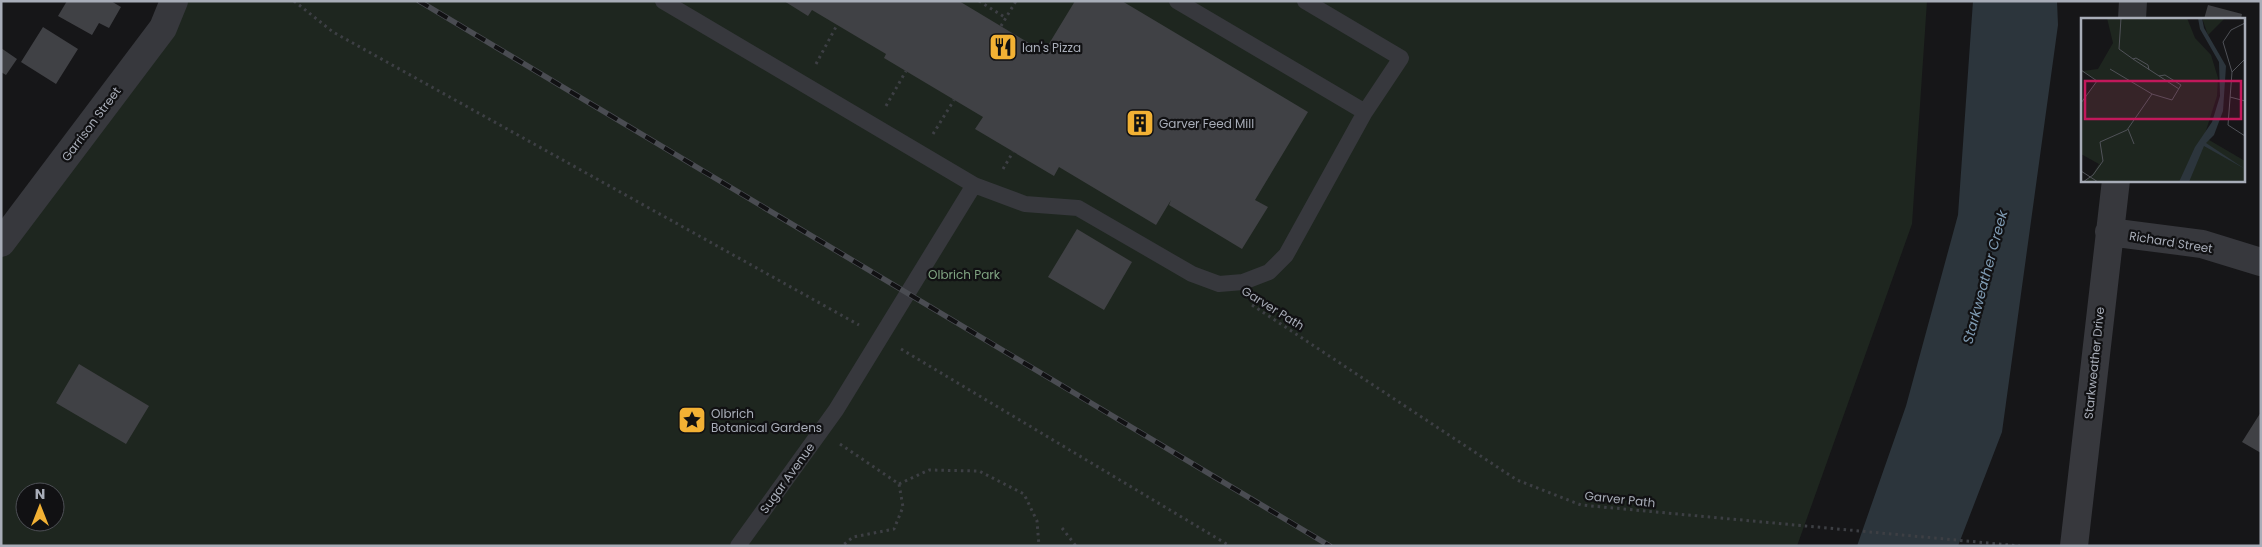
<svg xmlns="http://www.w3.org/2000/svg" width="2262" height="547" font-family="Poppins,sans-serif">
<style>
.green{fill:#1e261f;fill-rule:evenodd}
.water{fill:#2c353c}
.building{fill:#404145}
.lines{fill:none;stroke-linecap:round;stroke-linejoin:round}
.path{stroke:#3d3f44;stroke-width:3;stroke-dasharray:2.5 4;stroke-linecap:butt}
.service{stroke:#37383d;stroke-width:16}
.minor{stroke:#37383d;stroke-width:28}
.rail-casing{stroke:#4a4c52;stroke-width:5.5}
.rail{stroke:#111113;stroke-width:4;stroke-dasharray:11;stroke-linecap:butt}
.labels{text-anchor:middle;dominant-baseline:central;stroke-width:4.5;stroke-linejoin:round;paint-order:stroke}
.poi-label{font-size:12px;fill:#a8adb8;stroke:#111113;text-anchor:start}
.street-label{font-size:12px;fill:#a8adb8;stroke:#111113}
.park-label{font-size:12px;fill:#7fa381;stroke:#111113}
.water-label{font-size:14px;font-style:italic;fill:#7f9bb3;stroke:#111113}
.inset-road{fill:none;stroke:#505258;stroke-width:1}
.view{fill:#c2185b;fill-opacity:0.15;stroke:#c2185b;stroke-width:2.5}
.inset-edge{fill:none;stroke:#a8adb8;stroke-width:2.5}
</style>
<rect width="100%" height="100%" fill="#161618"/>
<path class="green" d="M174,1H1927L1912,224L1797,546H1V243ZM25,492H55V522H25Z"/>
<path class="water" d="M1973,1H2057L2058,25L2002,432L1958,546H1857L1906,406L1958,215Z"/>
<path class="building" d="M67,1H111L121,7L109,28L99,23L92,35L58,16Z
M784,1H959L1044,52L1075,1H1122L1308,112L1255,200L1268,207L1242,249L1169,205L1171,200L1156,225L1059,167L1054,176L975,129L983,117L884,58L886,54L812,10L808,16Z
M2208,5L2242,14L2241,19H2204Z
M43,27L78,49L56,84L21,62Z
M1,48L17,59L6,75L1,72Z
M1077,229L1132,262L1104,310L1048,277Z
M79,364L149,406L126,444L56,403Z
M2261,412V453L2242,442Z"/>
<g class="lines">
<path class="path" d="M294,1L333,32L859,325
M979,1L1006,18
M1001,26L1016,1
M816,64L837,25
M886,106L906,71
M933,134L954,100
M1003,169L1013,152
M1252,305L1517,480L1581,505L2020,546
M901,349L1230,546
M840,444L899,484L903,507L894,529L853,537L842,546
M899,484L929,470L979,471L1024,494L1037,521L1039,546
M1062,528L1076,546"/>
<path class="service" d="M663,1L974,185L1025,204L1078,208L1192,274L1219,284L1243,282L1269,272L1286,255L1365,112L1401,58L1305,1
M1177,1L1365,112
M738,546L836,410L974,185"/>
<path class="minor" d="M2132,19L2133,1
M2109,232L2202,244L2261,262
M1,243L163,28L174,1
M2074,546L2116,180"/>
<defs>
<path id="rail" d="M419,1L1330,546"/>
</defs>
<use href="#rail" class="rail-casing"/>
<use href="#rail" class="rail"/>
</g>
<defs>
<symbol id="restaurant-square" viewBox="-11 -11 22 22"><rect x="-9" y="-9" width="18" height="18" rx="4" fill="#f2b134" stroke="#111113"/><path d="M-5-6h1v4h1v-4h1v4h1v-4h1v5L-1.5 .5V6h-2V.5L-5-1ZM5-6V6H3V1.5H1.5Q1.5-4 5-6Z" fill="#111"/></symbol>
<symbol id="building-square" viewBox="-11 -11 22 22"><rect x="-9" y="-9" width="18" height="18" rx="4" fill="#f2b134" stroke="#111113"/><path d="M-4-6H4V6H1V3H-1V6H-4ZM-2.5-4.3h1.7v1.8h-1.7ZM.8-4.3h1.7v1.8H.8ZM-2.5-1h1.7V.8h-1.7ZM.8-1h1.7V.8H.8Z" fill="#111"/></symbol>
<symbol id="sight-square" viewBox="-11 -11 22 22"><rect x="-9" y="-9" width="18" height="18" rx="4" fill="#f2b134" stroke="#111113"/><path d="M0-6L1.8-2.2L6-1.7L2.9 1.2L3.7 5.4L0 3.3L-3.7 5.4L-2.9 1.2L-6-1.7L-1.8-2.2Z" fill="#111"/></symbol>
</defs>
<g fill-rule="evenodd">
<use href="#restaurant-square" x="987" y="31" width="32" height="32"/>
<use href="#building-square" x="1124" y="107" width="32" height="32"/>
<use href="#sight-square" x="676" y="404" width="32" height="32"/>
</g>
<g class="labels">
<g class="poi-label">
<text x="1022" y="47">Ian's Pizza</text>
<text x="1159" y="123">Garver Feed Mill</text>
<text x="711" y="413">Olbrich<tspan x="711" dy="14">Botanical Gardens</tspan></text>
</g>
<g class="street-label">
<text transform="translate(91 124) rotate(-53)">Garrison Street</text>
<text transform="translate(2171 242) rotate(9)">Richard Street</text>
<text transform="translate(1273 308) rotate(32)">Garver Path</text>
<text transform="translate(2094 363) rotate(-84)">Starkweather Drive</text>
<text transform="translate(787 478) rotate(-54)">Sugar Avenue</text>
<text transform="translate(1620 499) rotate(6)">Garver Path</text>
</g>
<g class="park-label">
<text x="964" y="274">Olbrich Park</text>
</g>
<g class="water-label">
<text transform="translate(1985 277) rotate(-75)">Starkweather Creek</text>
</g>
</g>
<g transform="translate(2081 18)">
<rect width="164" height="164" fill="#161618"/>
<path d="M26,0H106L114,20L130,37L137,60L136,78L123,119L164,143V164H2L10,159L18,146L0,136V85L16,63L2,53L17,51L32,25ZM121,0H144L127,17Z" fill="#1e261f"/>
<path d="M117,0H121L123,10L145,48L142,93L133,117L125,125L164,151L123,128L108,164H98L114,129L131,104L139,78L138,44L119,11Z" fill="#2c353c"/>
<path class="inset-road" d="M40,0L38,31L52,41L55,40L67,47L68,52M164,5L150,12L142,24L151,54L147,107L164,118M52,41L98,71M29,51L71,76L91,82L100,67L84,57L78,58M0,52L16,63L0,85M151,54L164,41M149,79L164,83M47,111L53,126M0,153L17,164M2,164L12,157L22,143L19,124L46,112L71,76"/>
<path class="view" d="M4,63H160V101H4Z"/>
<rect width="164" height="164" class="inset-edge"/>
</g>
<rect width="2262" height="547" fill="none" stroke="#a8adb8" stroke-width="5"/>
<g transform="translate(40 507)"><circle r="24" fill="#111113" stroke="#4d4f55"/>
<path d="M0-4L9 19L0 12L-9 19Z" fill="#f2b134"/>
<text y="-8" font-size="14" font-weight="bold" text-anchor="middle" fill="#a8adb8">N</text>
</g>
</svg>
